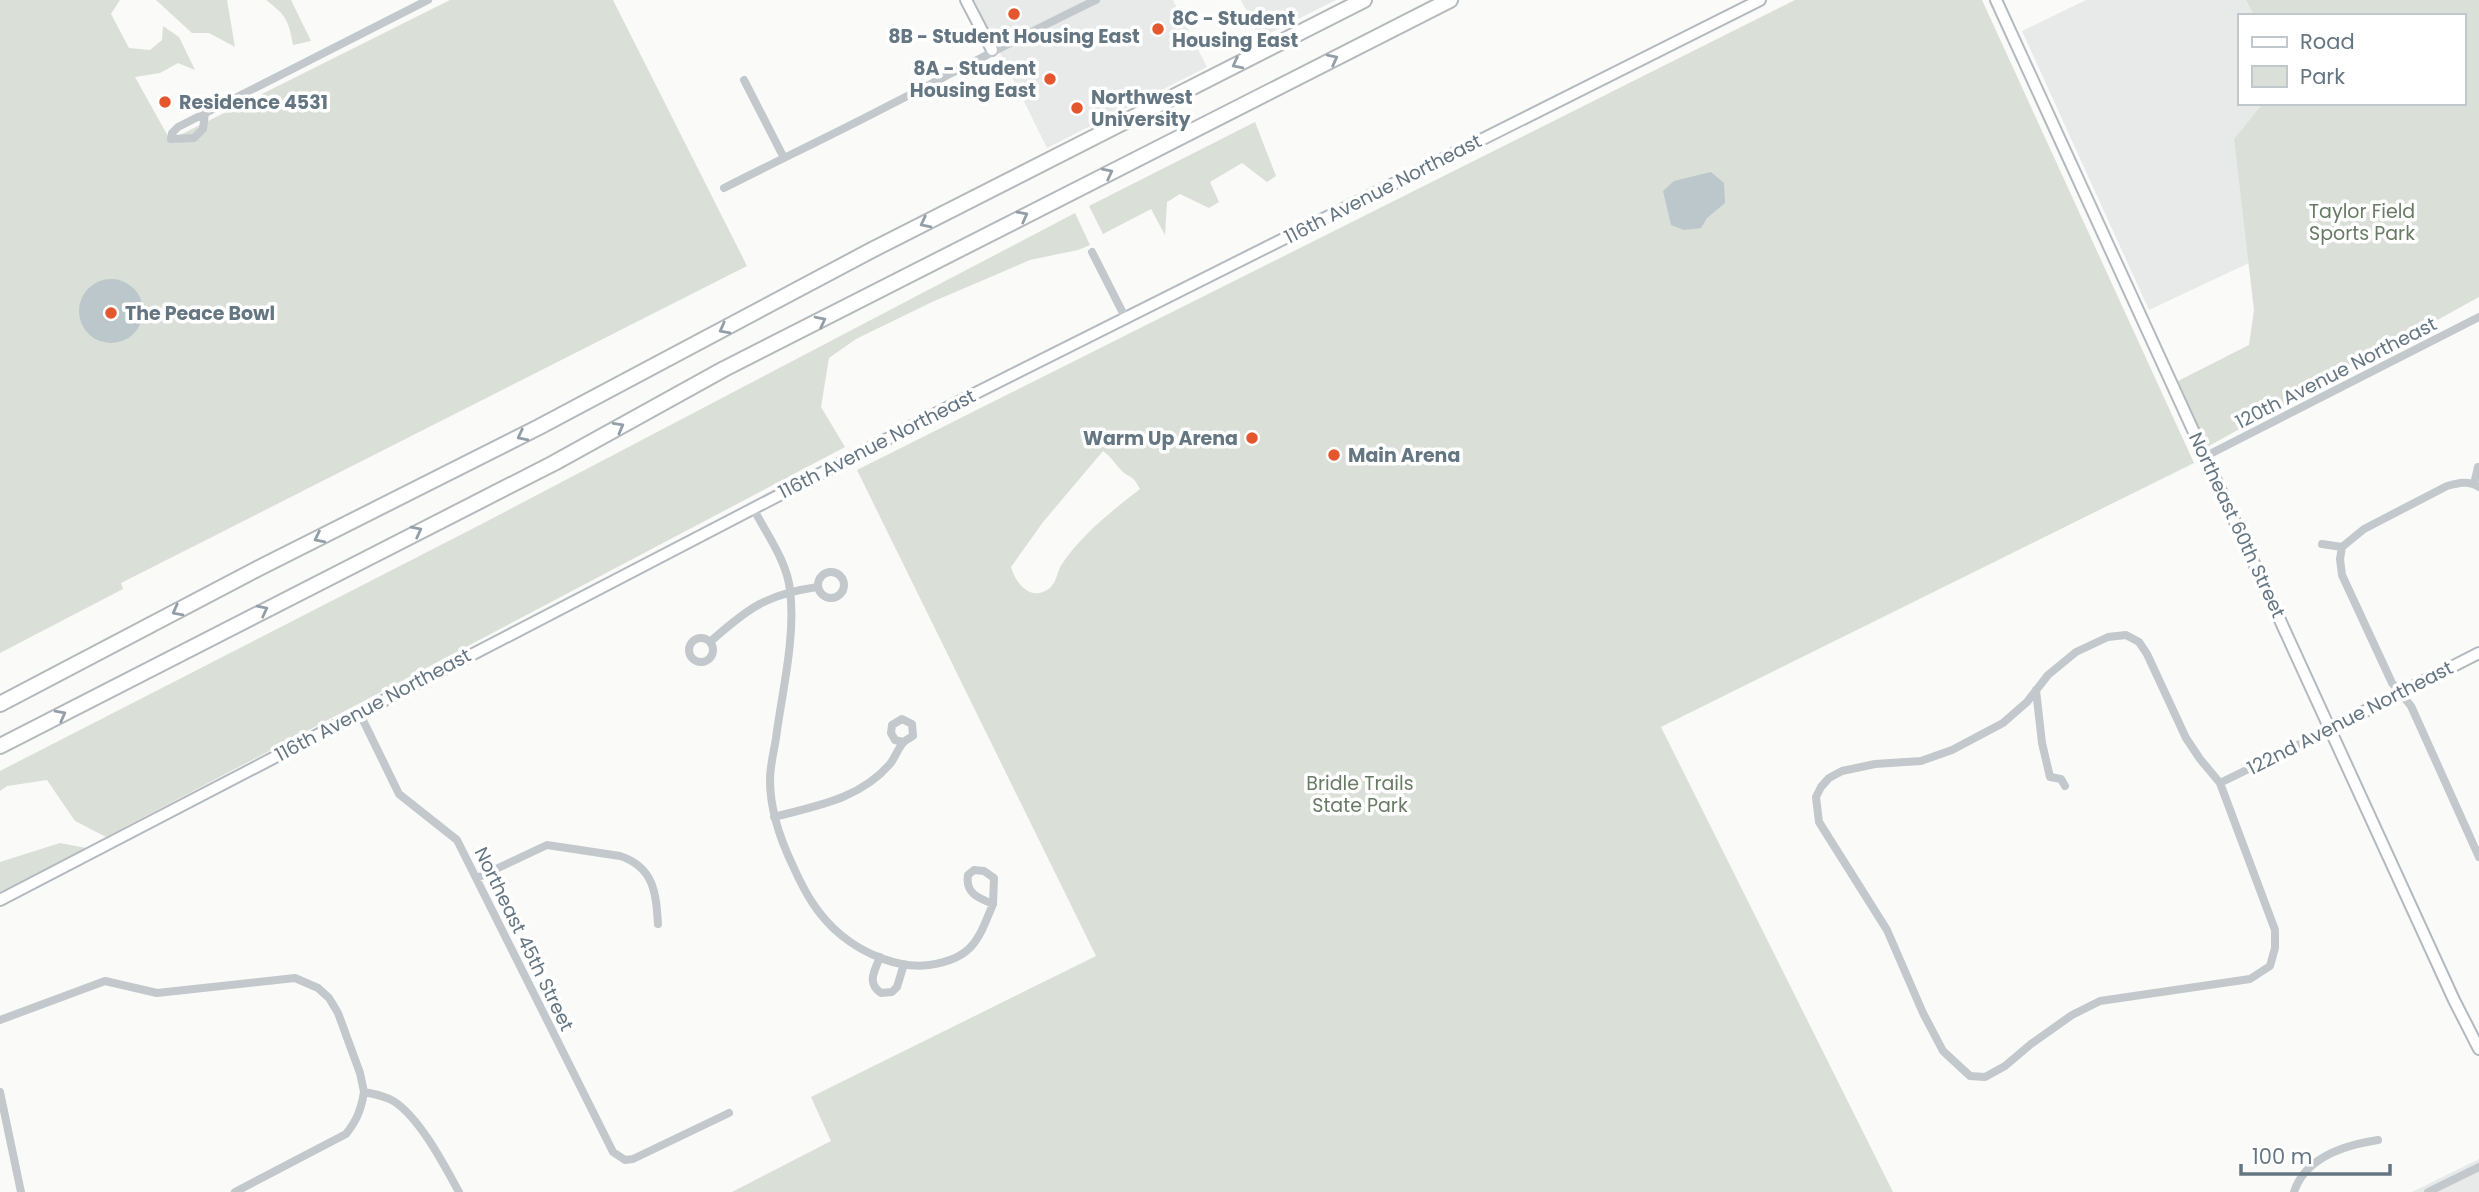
<svg xmlns="http://www.w3.org/2000/svg" width="2479" height="1192" font-family="Poppins,sans-serif">
<style>
.built{fill:#e8e9e9}
.green{fill:#dadfd7;fill-rule:evenodd}
.water{fill:#bbc7cb}
.lines{fill:none;stroke-linecap:round;stroke-linejoin:round}
.secondary-casing{stroke:#b3babf;stroke-width:14}
.highway-casing{stroke:#b4b9bd;stroke-width:18}
.street{stroke:#c3c8cc;stroke-width:8}
.secondary{stroke:#fff;stroke-width:10}
.highway{stroke:#fff;stroke-width:14}
.oneway{stroke:#939fa8}
.poi-dot{fill:#e4572e;stroke:#fff;stroke-width:2.5}
.labels{text-anchor:middle;dominant-baseline:central;stroke-width:7;stroke-linejoin:round;paint-order:stroke}
.poi-label{font-size:19px;font-weight:bold;fill:#657683;stroke:#fff;text-anchor:start}
.street-label{font-size:19px;fill:#657683;stroke:#fff}
.park-label{font-size:19px;fill:#687a64;stroke:#fff}
</style>
<rect width="100%" height="100%" fill="#fafaf8"/>
<path class="built" d="M974,0H1173L1207,67L1047,148Z
M1241,0H1336L1260,38Z
M2086,0H2246L2254,16H2239V103H2263L2234,139L2249,263L2149,310L2022,31Z
M2479,1159V1192H2412Z"/>
<path class="green" d="M0,0H120L111,14L129,48L150,50L162,40L163,26L179,37L195,70L178,63L160,73L135,77L169,138L172,139L450,0H613L747,266L121,583L123,589L0,653Z
M156,0H227L235,47L209,33H192Z
M266,0H291L311,41L293,45C289,21 286,15 266,0Z
M1795,0H1982L2194,463L1661,727L1893,1192H732L831,1141L811,1097L1096,956L857,470ZM1103,451C1110,456 1114,462 1120,469C1129,479 1132,473 1140,489C1112,511 1082,534 1062,564C1056,573 1057,586 1045,591C1028,600 1015,581 1011,567L1043,522Z
M2246,0H2479V297L2207,447L2178,381L2249,345L2254,310L2234,139L2263,103H2463V16H2254Z
M1255,122L1276,176L1267,182L1242,163L1210,182L1219,202L1209,208L1180,194L1167,202L1165,235L1151,209L1103,234L1089,206Z
M1075,213L1090,245L1078,250L1030,260L932,302L856,339L829,358L821,407L845,447L106,837L75,821L47,780L7,786L0,791V771L474,528Z
M60,843L86,848L0,892V862Z"/>
<path class="water" d="M1711,172L1724,183L1725,203L1707,218L1701,228L1684,230L1671,225L1663,191L1674,181Z
M79 311a32 32 0 1 1 64 0a32 32 0 1 1-64 0Z"/>
<g class="lines">
<defs>
<path id="secondary" d="M966,0L992,50
M1996,0L2454,1000L2479,1049
M2330,729L2479,653
M0,900L966,398L1760,0"/>
<path id="highway" d="M0,704L259,568L539,427L870,251L1364,0
M0,746L554,463L724,369L1450,0"/>
</defs>
<use href="#secondary" class="secondary-casing"/>
<use href="#highway" class="highway-casing"/>
<path class="street" d="M744,80L784,158
M205,113L203,129L194,138L171,139L172,133L178,127L428,0
M724,188C777,161 830,136 882,109C953,73 1023,35 1096,0
M1092,252L1126,319
M2206,456L2479,317
M2474,484L2478,467
M753,508C766,533 787,561 790,590C796,636 782,692 776,738C774,751 770,766 770,780C770,810 780,839 793,866C805,893 818,916 841,935C864,954 899,969 929,965C972,959 978,941 993,904C978,898 965,893 968,875L974,870L984,871L994,878L993,904
M2322,544L2342,547
M2342,547L2340,559L2342,575L2392,683L2411,706L2479,857
M2342,547L2364,529L2447,486C2458,483 2469,480 2479,487
M818 585a13 13 0 1 1 26 0a13 13 0 1 1-26 0Z
M2126,635L2139,642L2147,654L2186,738L2200,759L2220,783L2275,930V948L2270,966L2250,979L2100,1001L2072,1015L2031,1044L2005,1066L1985,1077L1970,1076L1943,1051L1923,1013L1887,930L1819,822L1816,797L1821,787L1829,778L1842,771L1875,764L1921,761L1952,750L2003,723L2027,702L2048,675L2076,652L2108,637Z
M689 650a12 12 0 1 1 24 0a12 12 0 1 1-24 0Z
M710,642C748,608 767,594 818,587
M2036,690L2042,743L2050,777L2061,779L2065,786
M359,712L399,794L457,840L613,1152L625,1160L633,1159L729,1113
M2220,783L2330,729
M774,817C816,806 860,799 890,764C895,758 899,746 904,742C907,739 910,738 913,736L912,724L902,719L892,725L891,733L895,740L903,742
M477,878L547,845L620,856C654,867 656,893 658,924
M880,957C875,970 866,983 881,993L892,992L897,987L904,964
M0,1020L105,981L157,993L295,978L318,988L329,998L338,1013L360,1073L364,1092C375,1094 386,1096 395,1102C421,1120 444,1165 459,1192
M0,1092L21,1192
M235,1192L346,1134C357,1120 361,1110 364,1092
M2294,1192C2305,1158 2345,1145 2378,1140
M2428,1192L2479,1167"/>
<use href="#secondary" class="secondary"/>
<use href="#highway" class="highway"/>
</g>
<defs><path id="oneway-chevron" d="M-2-3.5L2.5 0L-2 3.5" fill="none" stroke-width="1.6" stroke-linecap="round" stroke-linejoin="round" transform="scale(1.75)"/></defs>
<g class="oneway">
<use href="#oneway-chevron" transform="translate(1333 59) rotate(-27)"/>
<use href="#oneway-chevron" transform="translate(1237 64) rotate(153)"/>
<use href="#oneway-chevron" transform="translate(1108 173) rotate(-27)"/>
<use href="#oneway-chevron" transform="translate(1023 216) rotate(-28)"/>
<use href="#oneway-chevron" transform="translate(925 223) rotate(153)"/>
<use href="#oneway-chevron" transform="translate(821 321) rotate(-27)"/>
<use href="#oneway-chevron" transform="translate(724 329) rotate(152)"/>
<use href="#oneway-chevron" transform="translate(619 427) rotate(-29)"/>
<use href="#oneway-chevron" transform="translate(522 436) rotate(153)"/>
<use href="#oneway-chevron" transform="translate(417 531) rotate(-27)"/>
<use href="#oneway-chevron" transform="translate(319 538) rotate(154)"/>
<use href="#oneway-chevron" transform="translate(263 610) rotate(-27)"/>
<use href="#oneway-chevron" transform="translate(177 611) rotate(152)"/>
<use href="#oneway-chevron" transform="translate(61 715) rotate(-28)"/>
</g>
<g class="poi-dot">
<circle cx="1014" cy="14" r="7"/>
<circle cx="1158" cy="29" r="7"/>
<circle cx="1050" cy="79" r="7"/>
<circle cx="165" cy="102" r="7"/>
<circle cx="1077" cy="108" r="7"/>
<circle cx="111" cy="313" r="7"/>
<circle cx="1252" cy="438" r="7"/>
<circle cx="1334" cy="455" r="7"/>
</g>
<g class="labels">
<g class="poi-label">
<text x="1172" y="18">8C - Student<tspan x="1172" dy="22">Housing East</tspan></text>
<text x="1014" y="36" text-anchor="middle">8B - Student Housing East</text>
<text x="1036" y="68" text-anchor="end">8A - Student<tspan x="1036" dy="22">Housing East</tspan></text>
<text x="1091" y="97">Northwest<tspan x="1091" dy="22">University</tspan></text>
<text x="179" y="102">Residence 4531</text>
<text x="125" y="313">The Peace Bowl</text>
<text x="1238" y="438" text-anchor="end">Warm Up Arena</text>
<text x="1348" y="455">Main Arena</text>
</g>
<g class="street-label">
<text transform="translate(1383 189) rotate(-27)">116th Avenue Northeast</text>
<text transform="translate(2336 373) rotate(-27)">120th Avenue Northeast</text>
<text transform="translate(877 444) rotate(-27)">116th Avenue Northeast</text>
<text transform="translate(2237 525) rotate(65)">Northeast 60th Street</text>
<text transform="translate(373 705) rotate(-28)">116th Avenue Northeast</text>
<text transform="translate(2350 718) rotate(-27)">122nd Avenue Northeast</text>
<text transform="translate(524 939) rotate(64)">Northeast 45th Street</text>
</g>
<g class="park-label">
<text x="2362" y="211">Taylor Field<tspan x="2362" dy="22">Sports Park</tspan></text>
<text x="1360" y="783">Bridle Trails<tspan x="1360" dy="22">State Park</tspan></text>
</g>
</g>
<rect x="2238" y="14" width="228" height="91" fill="#ffffff" stroke="#c1c8cd" stroke-width="2"/>
<rect x="2252" y="37" width="35" height="10" fill="#ffffff" stroke="#c1c8cd" stroke-width="2"/>
<text x="2300" y="49" font-size="21" fill="#657683">Road</text>
<rect x="2252" y="66" width="35" height="21" fill="#dadfd7" stroke="#c1c8cd" stroke-width="2"/>
<text x="2300" y="84" font-size="21" fill="#657683">Park</text>
<path d="M2241 1164v10h149v-10" fill="none" stroke="#657683" stroke-width="3.5"/>
<text x="2252" y="1164" font-size="21" fill="#657683" stroke="#ffffff" stroke-width="5" paint-order="stroke">100 m</text>
</svg>
